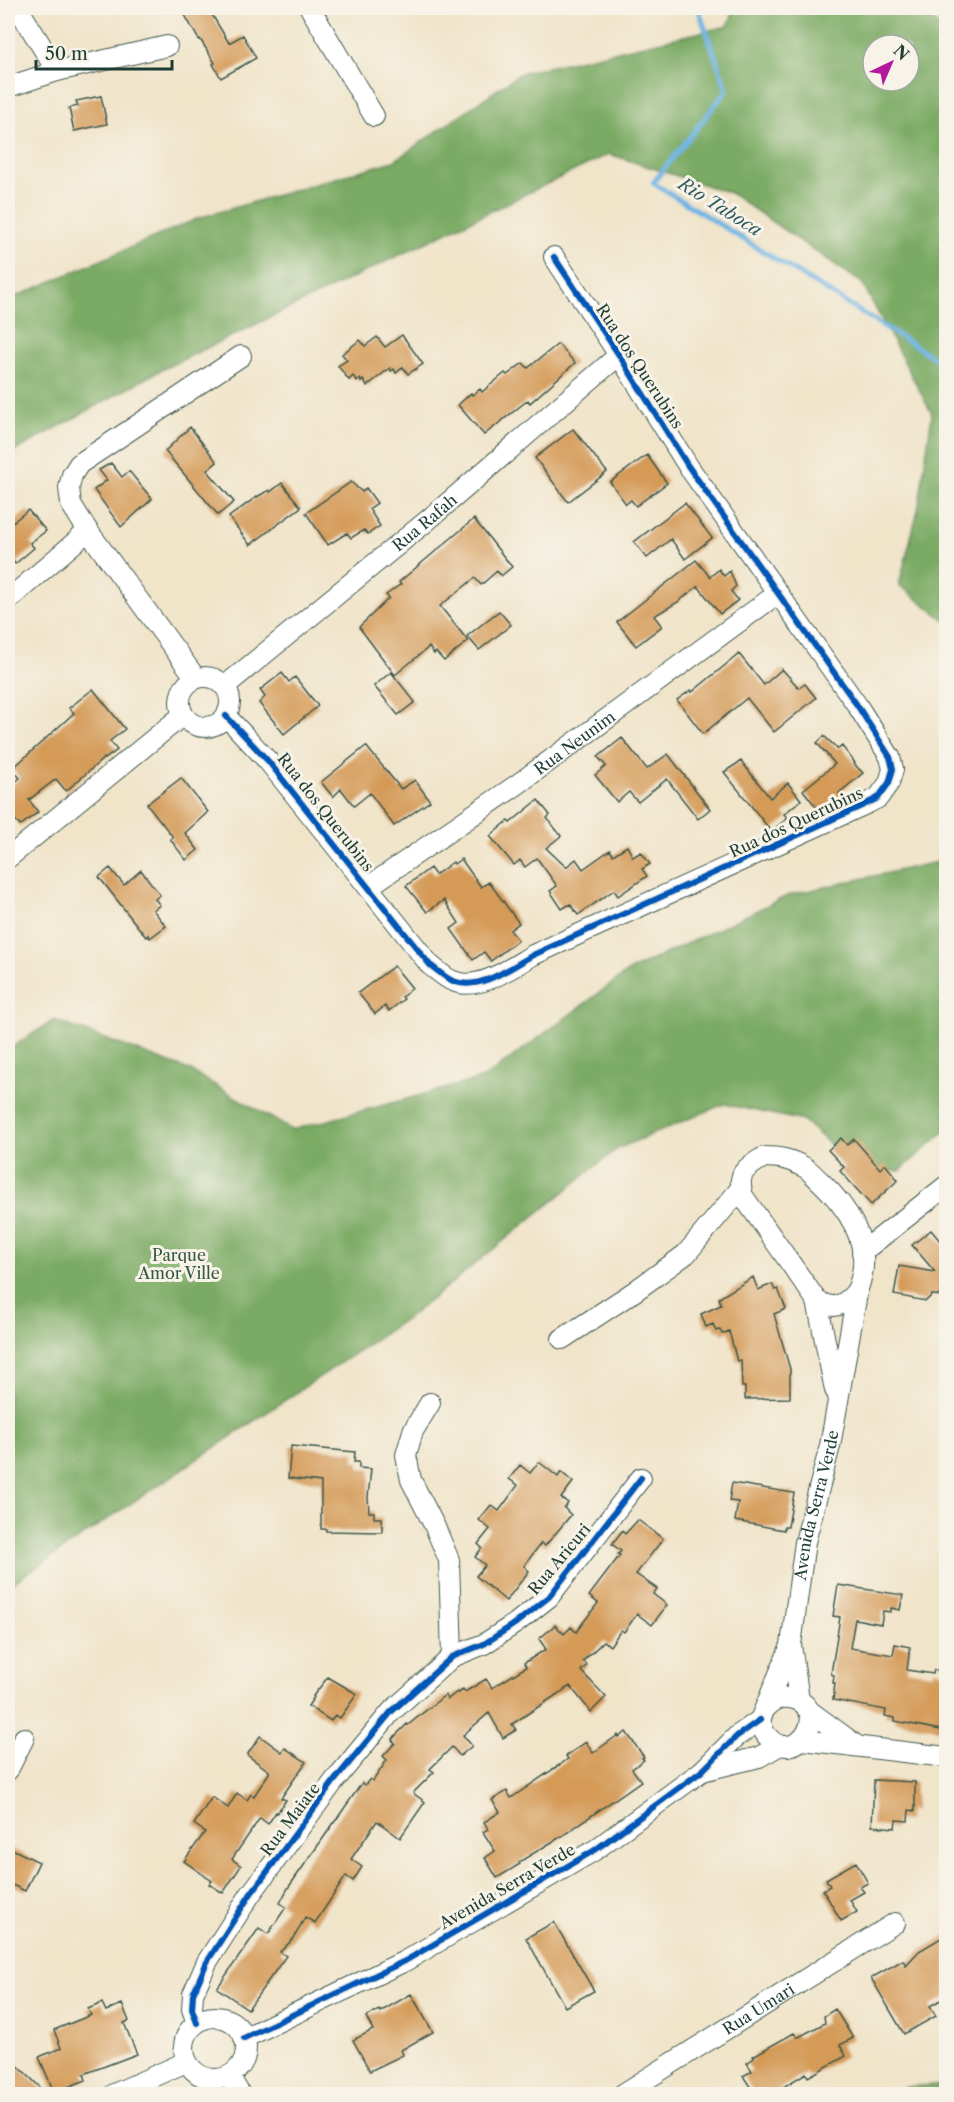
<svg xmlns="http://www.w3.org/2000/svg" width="954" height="2102" font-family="'Libre Caslon Text',serif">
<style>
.forest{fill:#7aaa63;stroke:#4c744c;stroke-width:1.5;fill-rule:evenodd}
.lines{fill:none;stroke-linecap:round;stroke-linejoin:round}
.stream{stroke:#6db4e4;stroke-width:5}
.building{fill:#d49a56}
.minor-casing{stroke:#3e564a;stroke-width:22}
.minor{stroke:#fff;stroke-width:20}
.cycleway-casing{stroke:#f7f3e8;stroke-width:10}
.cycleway{stroke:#0057b8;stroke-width:6}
.labels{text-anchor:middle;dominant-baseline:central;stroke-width:6;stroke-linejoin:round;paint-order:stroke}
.street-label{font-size:16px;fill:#1f3d34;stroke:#f7f3e8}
.park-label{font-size:16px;fill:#375840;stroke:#f7f3e8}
.water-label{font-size:18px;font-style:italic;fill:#325b60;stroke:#f7f3e8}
</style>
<rect width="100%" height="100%" fill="#f7f3e8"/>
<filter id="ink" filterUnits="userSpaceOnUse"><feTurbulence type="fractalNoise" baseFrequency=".0167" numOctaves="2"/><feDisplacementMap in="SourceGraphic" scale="12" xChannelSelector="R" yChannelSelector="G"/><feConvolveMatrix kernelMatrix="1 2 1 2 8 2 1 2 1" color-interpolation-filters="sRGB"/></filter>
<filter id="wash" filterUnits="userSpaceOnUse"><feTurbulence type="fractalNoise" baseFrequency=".008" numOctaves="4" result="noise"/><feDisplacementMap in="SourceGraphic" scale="24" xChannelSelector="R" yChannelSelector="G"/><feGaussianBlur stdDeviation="1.35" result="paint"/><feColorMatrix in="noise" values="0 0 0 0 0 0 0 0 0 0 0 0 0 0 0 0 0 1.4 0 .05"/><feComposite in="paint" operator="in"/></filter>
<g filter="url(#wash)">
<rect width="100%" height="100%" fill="#f0e4c9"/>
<path class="forest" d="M735,8H918L946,31V621L899,585L918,510L932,414L862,283L730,193L609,154L157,372L8,455V300L199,218L394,161L521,73L728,26ZM873,45H909V81H873Z
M946,860V1130L900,1171L858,1169L804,1121L724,1104L617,1149L412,1315L8,1586V1050L54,1020L189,1070L292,1130L484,1078L629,971L789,895Z
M946,2084V2094H887L906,2087Z"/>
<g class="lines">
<path class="stream" d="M698,8L727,90L653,183L946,365"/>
</g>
<g id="blocks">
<path class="building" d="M181,8H208L229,43L243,35L256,58L221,78L213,64L215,63L200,39L199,40Z
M101,96L107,124L74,131L69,108L78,106L76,101Z
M402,335L423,364L408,374L403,367L396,373L394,369L391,371L390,368L367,386L363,380L361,382L360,379L357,381L353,376L349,380L338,366L347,360L342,354L360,340L365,346L377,337L385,347Z
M558,344L575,363L530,403L528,400L484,435L458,405L471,393L472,395L480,389L482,392L505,373L507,375L523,363L528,368Z
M190,427L217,462L207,470L234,502L218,515L165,451Z
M573,429L607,472L568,502L535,458Z
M647,455L667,483L636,506L631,500L626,504L610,482Z
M111,463L122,477L129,471L152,499L121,527L94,490L107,480L99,470Z
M351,482L362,492L366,488L377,503L369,509L380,526L368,534L364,530L351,538L347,533L328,545L306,513Z
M282,483L301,507L250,545L229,517L255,498L269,490L270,492Z
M685,503L712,538L685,559L671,539L647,558L634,542Z
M28,510L46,531L30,543L34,548L15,564L8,554V526Z
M474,519L512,567L501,576L497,571L481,585L475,578L440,606L468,641L444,661L436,652L434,654L429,647L395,675L359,627L389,598L386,595L401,584L399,582Z
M696,560L710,577L719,569L724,576L730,571L736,586L731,591L738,600L720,614L698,586L678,602L654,616L662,626L636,646L617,622Z
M499,611L511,625L479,650L467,636Z
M739,654L764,685L782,669L799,688L805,684L816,698L774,732L747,698L703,734L677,700L691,690L692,692Z
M391,672L415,702L398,715L374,686Z
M282,673L289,682L295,677L318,706L284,734L259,703L265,697L260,690Z
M93,689L125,729L110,741L117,750L105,759L104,758L66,791L56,779L29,800L38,812L20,826L8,810V788L20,778L12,769L74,713L69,708Z
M824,736L838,749L842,746L855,763L854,764L863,773L839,793L842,796L820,812L803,790L835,764L817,743Z
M622,738L647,769L668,754L710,809L698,819L667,779L638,802L629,792L617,802L595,775L606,766L598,757Z
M366,746L401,789L415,780L430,801L394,826L370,793L354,806L341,789L333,797L321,782Z
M741,761L770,798L788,783L801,800L784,814L788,818L771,831L724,772Z
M181,778L208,812L185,833L198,850L186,860L170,839L173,837L147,804Z
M538,800L550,815L547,818L561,836L546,848L566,867L576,859L583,869L610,850L613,855L627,846L633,857L641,852L650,864L642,869L647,876L618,896L614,890L578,915L570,904L562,909L550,891L557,886L537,858L525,867L520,860L514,865L490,836L508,821L510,823Z
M461,859L481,887L489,882L519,923L510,930L518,940L491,961L484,952L473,960L451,929L459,923L444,900L427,912L406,886L430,868L435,875L453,862L454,864Z
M110,868L124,885L141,870L160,895L155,899L160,905L153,910L166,926L150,938L148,935L146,937L99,877Z
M394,966L412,988L402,997L404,999L389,1011L385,1006L375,1014L358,993Z
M841,1138L847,1145L854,1139L880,1169L885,1164L898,1180L871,1205L840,1171L844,1167L828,1150Z
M931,1230L946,1248V1286L944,1296L932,1295L926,1301L894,1295L899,1266L935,1272L912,1245Z
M753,1277L758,1290L772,1284L775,1290L778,1289L786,1309L774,1314L790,1369V1398L745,1399V1387H742L741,1360L737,1361L729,1331L722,1334L720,1330L716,1331L713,1324L706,1327L701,1314L721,1305L719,1298Z
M291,1446L355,1452L354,1462H359V1468L371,1469L368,1497L369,1512H374V1518H382V1532L326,1531V1529H321V1482L288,1478Z
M539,1462L558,1477L561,1472L573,1482L561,1498L568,1503L564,1508L571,1515L545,1546L541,1543L524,1566L529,1571L506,1601L476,1576L485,1565L475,1557L482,1548L478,1544L490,1529L479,1520L491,1505L499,1511L518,1485L509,1479L520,1465L530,1473Z
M732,1483L794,1493L788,1527H784V1530L735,1521L738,1502L729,1501Z
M638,1520L663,1539L636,1574L657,1589L653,1594L667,1605L652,1625L637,1614L624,1632L621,1630L610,1646L604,1641L583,1661L587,1665L581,1671L606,1697L591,1712L570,1686L512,1724L516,1730L503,1738L489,1713L463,1735L472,1746L460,1756L452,1747L430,1769L434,1772L413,1793L425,1802L400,1838L377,1821L351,1859L362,1867L353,1881L346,1876L315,1923L305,1917L294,1938L280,1952L286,1956L248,2009L217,1988L259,1928L268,1934L286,1907L280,1903L288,1888L362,1783L365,1785L370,1779L373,1781L387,1760L383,1756L395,1743L392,1740L396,1735L407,1724L408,1725L445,1695L448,1699L457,1692L459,1693L463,1689L465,1692L486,1679L492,1688L526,1667L524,1663L546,1649L539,1639L555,1625L564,1634L571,1627L576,1632L598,1603L589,1596L620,1555L618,1554L621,1551L612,1544L622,1531L625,1534Z
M838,1585L903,1595L900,1610L891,1608V1612L883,1611L881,1624L855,1619L850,1648L893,1655L895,1644L910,1647L907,1670L933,1674L934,1670L946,1672V1727L941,1726V1730L895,1721V1718L885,1716L886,1710L833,1700L835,1683H833L834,1675L831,1674L840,1617L833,1616Z
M328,1677L357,1694L340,1718L335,1715L331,1721L308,1706L314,1697L313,1696Z
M626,1732L644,1757L642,1758L644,1760L632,1769L641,1781L562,1836L519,1862L520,1864L497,1878L485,1858L495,1851L483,1832L488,1829L484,1822L500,1812L492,1800L507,1791L511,1798L568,1759L566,1756L586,1742L593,1753L618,1735L619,1737Z
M260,1736L282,1752L285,1748L306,1762L281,1798L286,1800L277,1813L276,1812L268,1824L260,1818L232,1859L241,1866L223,1893L209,1884L212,1881L184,1861L205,1832L194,1824L212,1797L228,1808L237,1793L247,1800L251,1794L254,1796L269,1773V1771L247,1755Z
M874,1780L915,1782V1811L909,1810L908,1821L896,1820L895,1828L872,1826Z
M8,1847L39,1862L25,1891L8,1883Z
M856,1862L868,1883L860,1887L864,1892L850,1900L857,1912L841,1921L823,1890L830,1886L826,1879Z
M554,1922L594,1991L565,2007L526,1938Z
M946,1935V1997L930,2006L936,2016L904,2034L871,1978L903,1960L906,1965L919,1951Z
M411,1994L433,2032L401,2050L403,2055L370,2071L353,2040L373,2030L366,2017L379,2010L380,2012Z
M102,2003L106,2011L122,2004L129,2021L124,2023L137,2054L84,2074L86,2080L54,2092L39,2057L61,2048L54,2030L91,2015L88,2009Z
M835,2009L853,2038L840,2045L846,2056L808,2077L806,2073L772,2094H755L743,2076L752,2071L747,2063L754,2058L753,2056L794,2033L797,2037H799L825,2023L824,2016Z
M8,2056L47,2094H8Z"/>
</g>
</g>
<g filter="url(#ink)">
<use href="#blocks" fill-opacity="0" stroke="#3e564a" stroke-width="1.5"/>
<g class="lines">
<defs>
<g id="minor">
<path d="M18,8L57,71"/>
<path d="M310,8L374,116"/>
<path d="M8,87L57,71L167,46"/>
<path d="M8,600L88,531"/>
<circle cx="205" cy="702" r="25"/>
<path d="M195,677L88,531L71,504L69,488L72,475L79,464L241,356"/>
<path id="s1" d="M225,686L428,520L619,355"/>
<path d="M226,716L268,761L430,965C437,970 445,978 453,981C479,992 512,967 533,955L866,804L878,798L889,783L893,769L890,757L857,705L688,466L619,355L554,257"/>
<path d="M8,858L183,715"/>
<path id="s2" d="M368,887L518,784L777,594"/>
<path d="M764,1157C779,1157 790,1159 804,1167C810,1170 815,1177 821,1182C846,1206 871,1241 861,1278C859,1287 857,1292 850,1298C838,1308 832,1308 817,1301L743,1196C736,1172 746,1168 764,1157Z"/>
<path d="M862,1252L946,1186"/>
<path d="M817,1301L835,1390"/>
<path d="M562,1339L635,1291L686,1254L741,1188"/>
<path d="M430,1403L413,1431L406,1455L411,1480L435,1527L449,1560L452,1657"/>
<path d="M791,1645L799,1700"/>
<path id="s3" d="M765,1709C774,1700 781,1695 794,1699C832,1710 797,1768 768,1737C764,1734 762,1726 760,1720L791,1645L805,1542L830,1446L858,1288"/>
<path d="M807,1709L856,1745"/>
<path d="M803,1740L946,1757"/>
<path d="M8,1770L24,1738"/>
<path d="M702,1771L759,1757L780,1745"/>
<circle cx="215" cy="2048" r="31"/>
<path d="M197,2023L192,2009L193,1994L207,1962L250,1895L335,1780L391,1712L452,1657L484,1644L516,1623L549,1597L641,1478"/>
<path d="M244,2038L405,1961L595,1850L702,1771L737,1736L760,1720"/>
<path d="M229,2076L240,2094"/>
<path d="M114,2094L186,2062"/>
<path id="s4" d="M623,2094L895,1923"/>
</g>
</defs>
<use href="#minor" class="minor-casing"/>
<use href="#minor" class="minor"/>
<defs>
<path id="cycleway" d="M226,716L268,761L430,965C437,970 445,978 453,981C479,992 512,967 533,955L866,804L878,798L889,783L893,769L890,757L857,705L688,466L619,355L554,257
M197,2023L192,2009L193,1994L207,1962L250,1895L335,1780L391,1712L452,1657L484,1644L516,1623L549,1597L641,1478
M244,2038L405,1961L595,1850L702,1771L737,1736L760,1720"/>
</defs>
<use href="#cycleway" class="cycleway-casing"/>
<use href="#cycleway" class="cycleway"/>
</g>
</g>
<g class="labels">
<g class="street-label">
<text transform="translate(640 366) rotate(57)">Rua dos Querubins</text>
<text stroke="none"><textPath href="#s1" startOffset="258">Rua Rafah</textPath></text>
<text stroke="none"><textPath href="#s2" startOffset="252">Rua Neunim</textPath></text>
<text transform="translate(326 812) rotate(52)">Rua dos Querubins</text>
<text transform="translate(796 822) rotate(-25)">Rua dos Querubins</text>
<text stroke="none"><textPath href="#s3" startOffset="364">Avenida Serra Verde</textPath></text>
<text transform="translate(559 1559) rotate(-50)">Rua Aricuri</text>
<text transform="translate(290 1819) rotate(-53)">Rua Maiate</text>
<text transform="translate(507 1886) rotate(-30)">Avenida Serra Verde</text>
<text stroke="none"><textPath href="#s4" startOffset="160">Rua Umari</textPath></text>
</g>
<g class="park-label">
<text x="179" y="1255">Parque<tspan x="179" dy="18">Amor Ville</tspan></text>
</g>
<g class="water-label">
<text transform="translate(720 207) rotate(32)">Rio Taboca</text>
</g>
</g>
<rect width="954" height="2102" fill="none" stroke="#f7f3e8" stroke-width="30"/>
<g transform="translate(891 63) rotate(44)"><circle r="28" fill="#f7f3e8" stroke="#a1aaa0" stroke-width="1.5"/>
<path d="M0-4.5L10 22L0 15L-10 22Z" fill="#b5179e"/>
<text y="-9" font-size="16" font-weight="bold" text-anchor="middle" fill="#1f3d34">N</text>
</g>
<path d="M36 60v9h136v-9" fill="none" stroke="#1f3d34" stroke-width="3"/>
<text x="45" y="60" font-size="18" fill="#1f3d34" stroke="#f7f3e8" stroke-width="4.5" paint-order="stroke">50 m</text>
</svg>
